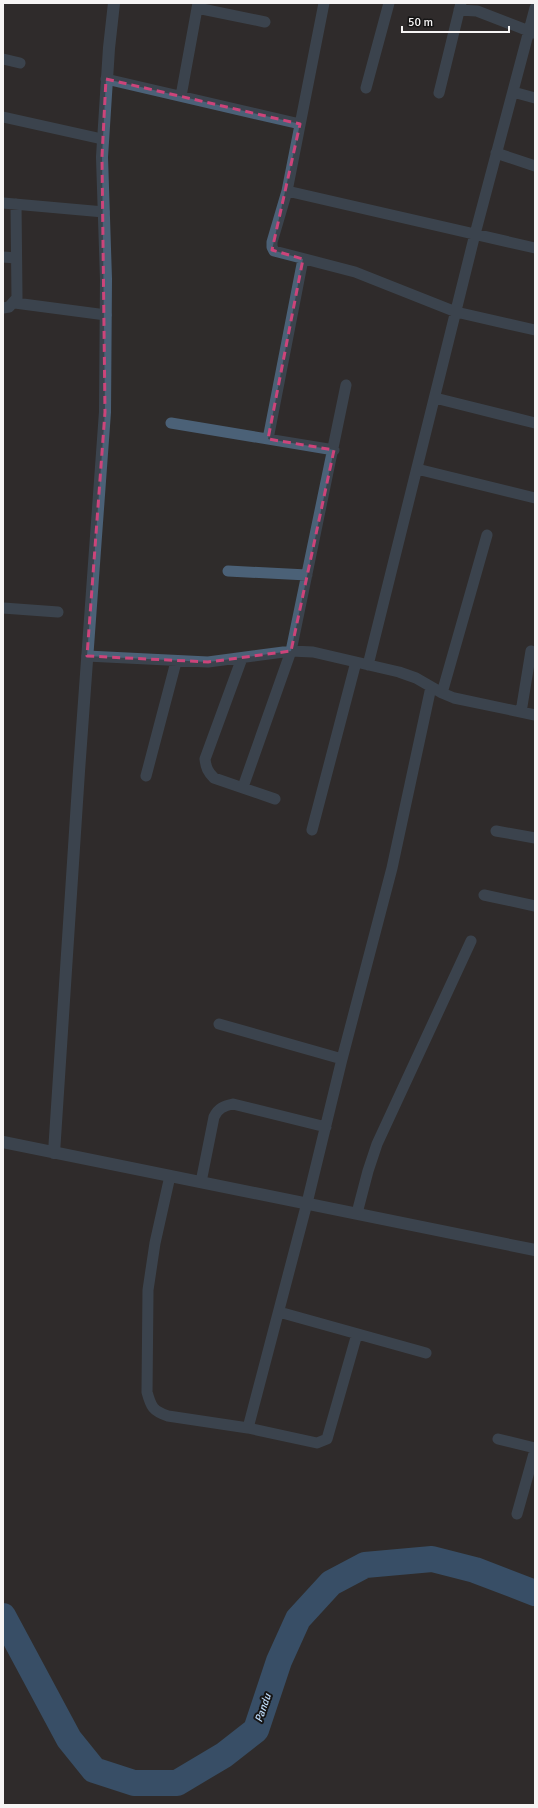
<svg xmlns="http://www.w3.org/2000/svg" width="538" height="1808" font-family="Signika,sans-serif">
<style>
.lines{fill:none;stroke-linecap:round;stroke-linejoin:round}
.river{stroke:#4379ad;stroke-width:26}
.minor{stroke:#4b6177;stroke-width:11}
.tertiary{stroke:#4b6177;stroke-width:12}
.marked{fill:none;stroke:#cc447a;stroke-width:3;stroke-dasharray:8 5;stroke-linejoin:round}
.labels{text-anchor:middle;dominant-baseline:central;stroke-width:4;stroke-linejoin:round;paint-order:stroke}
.water-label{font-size:11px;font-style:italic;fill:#bfdcfa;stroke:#161515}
</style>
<rect width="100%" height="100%" fill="#2f2c2b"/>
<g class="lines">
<path class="river" d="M3,1616L69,1739L94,1770L134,1783H177L224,1755L256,1730L279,1661L298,1619L331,1583L365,1565L432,1559L475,1570L535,1593"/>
<path class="minor" d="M324,3L287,191L535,248
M197,8L265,22
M459,10L477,11L534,33
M3,59L20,63
M106,79L300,124
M366,88L389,3
M513,92L535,98
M439,93L461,3
M181,96L198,3
M3,117L102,139
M496,153L535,166
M287,191L272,242V247L274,251L355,272L456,312L535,330
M3,203L104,212
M3,257L16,258
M15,303L106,315
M3,308L9,307L17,298L16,204
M435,398L535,423
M171,423L334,450
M268,439L303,259
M417,469L535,498
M228,571L307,575
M3,608L58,612
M87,656L208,662L291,651L313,652L399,672L416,678L442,693L454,698L535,715
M242,658L205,759C206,768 208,772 214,778L275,799
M368,665L475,234L535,8
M442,693L487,535
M521,712L531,651
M146,776L176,662
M243,787L291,651L346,385
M312,830L356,662
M496,831L535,838
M484,895L535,906
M342,1059L392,868L431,687
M170,1176L155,1243L148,1290L147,1392C151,1407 153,1411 168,1416L248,1428L307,1203L342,1059L219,1024
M201,1182L214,1117C218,1108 224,1106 233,1104L326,1127
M357,1213L368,1171L377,1144L471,941
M279,1312L426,1353
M248,1428L317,1443L327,1439L357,1334
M498,1439L535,1448
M517,1514L535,1450"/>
<path class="tertiary" d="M3,1142L535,1250
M54,1153L79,771L105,412L106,279L102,157L109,48L114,3"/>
</g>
<path d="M0 0H538V1808H0ZM106,79L300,124L272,250L303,259L268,439L334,450L291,651L208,662L87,656L105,412L102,157Z" fill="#2f2c2b" fill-opacity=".55" fill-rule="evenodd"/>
<path class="marked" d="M106,79L300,124L272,250L303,259L268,439L334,450L291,651L208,662L87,656L105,412L102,157Z"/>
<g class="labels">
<g class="water-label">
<text transform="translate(263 1708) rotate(-71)">Pandu</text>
</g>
</g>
<rect width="538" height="1808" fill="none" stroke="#f6f4f4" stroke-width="8"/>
<path d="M402 26v6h107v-6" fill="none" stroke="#f6f4f4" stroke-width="2"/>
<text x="408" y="26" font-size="12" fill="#f6f4f4" stroke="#161515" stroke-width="3" paint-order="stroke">50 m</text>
</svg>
